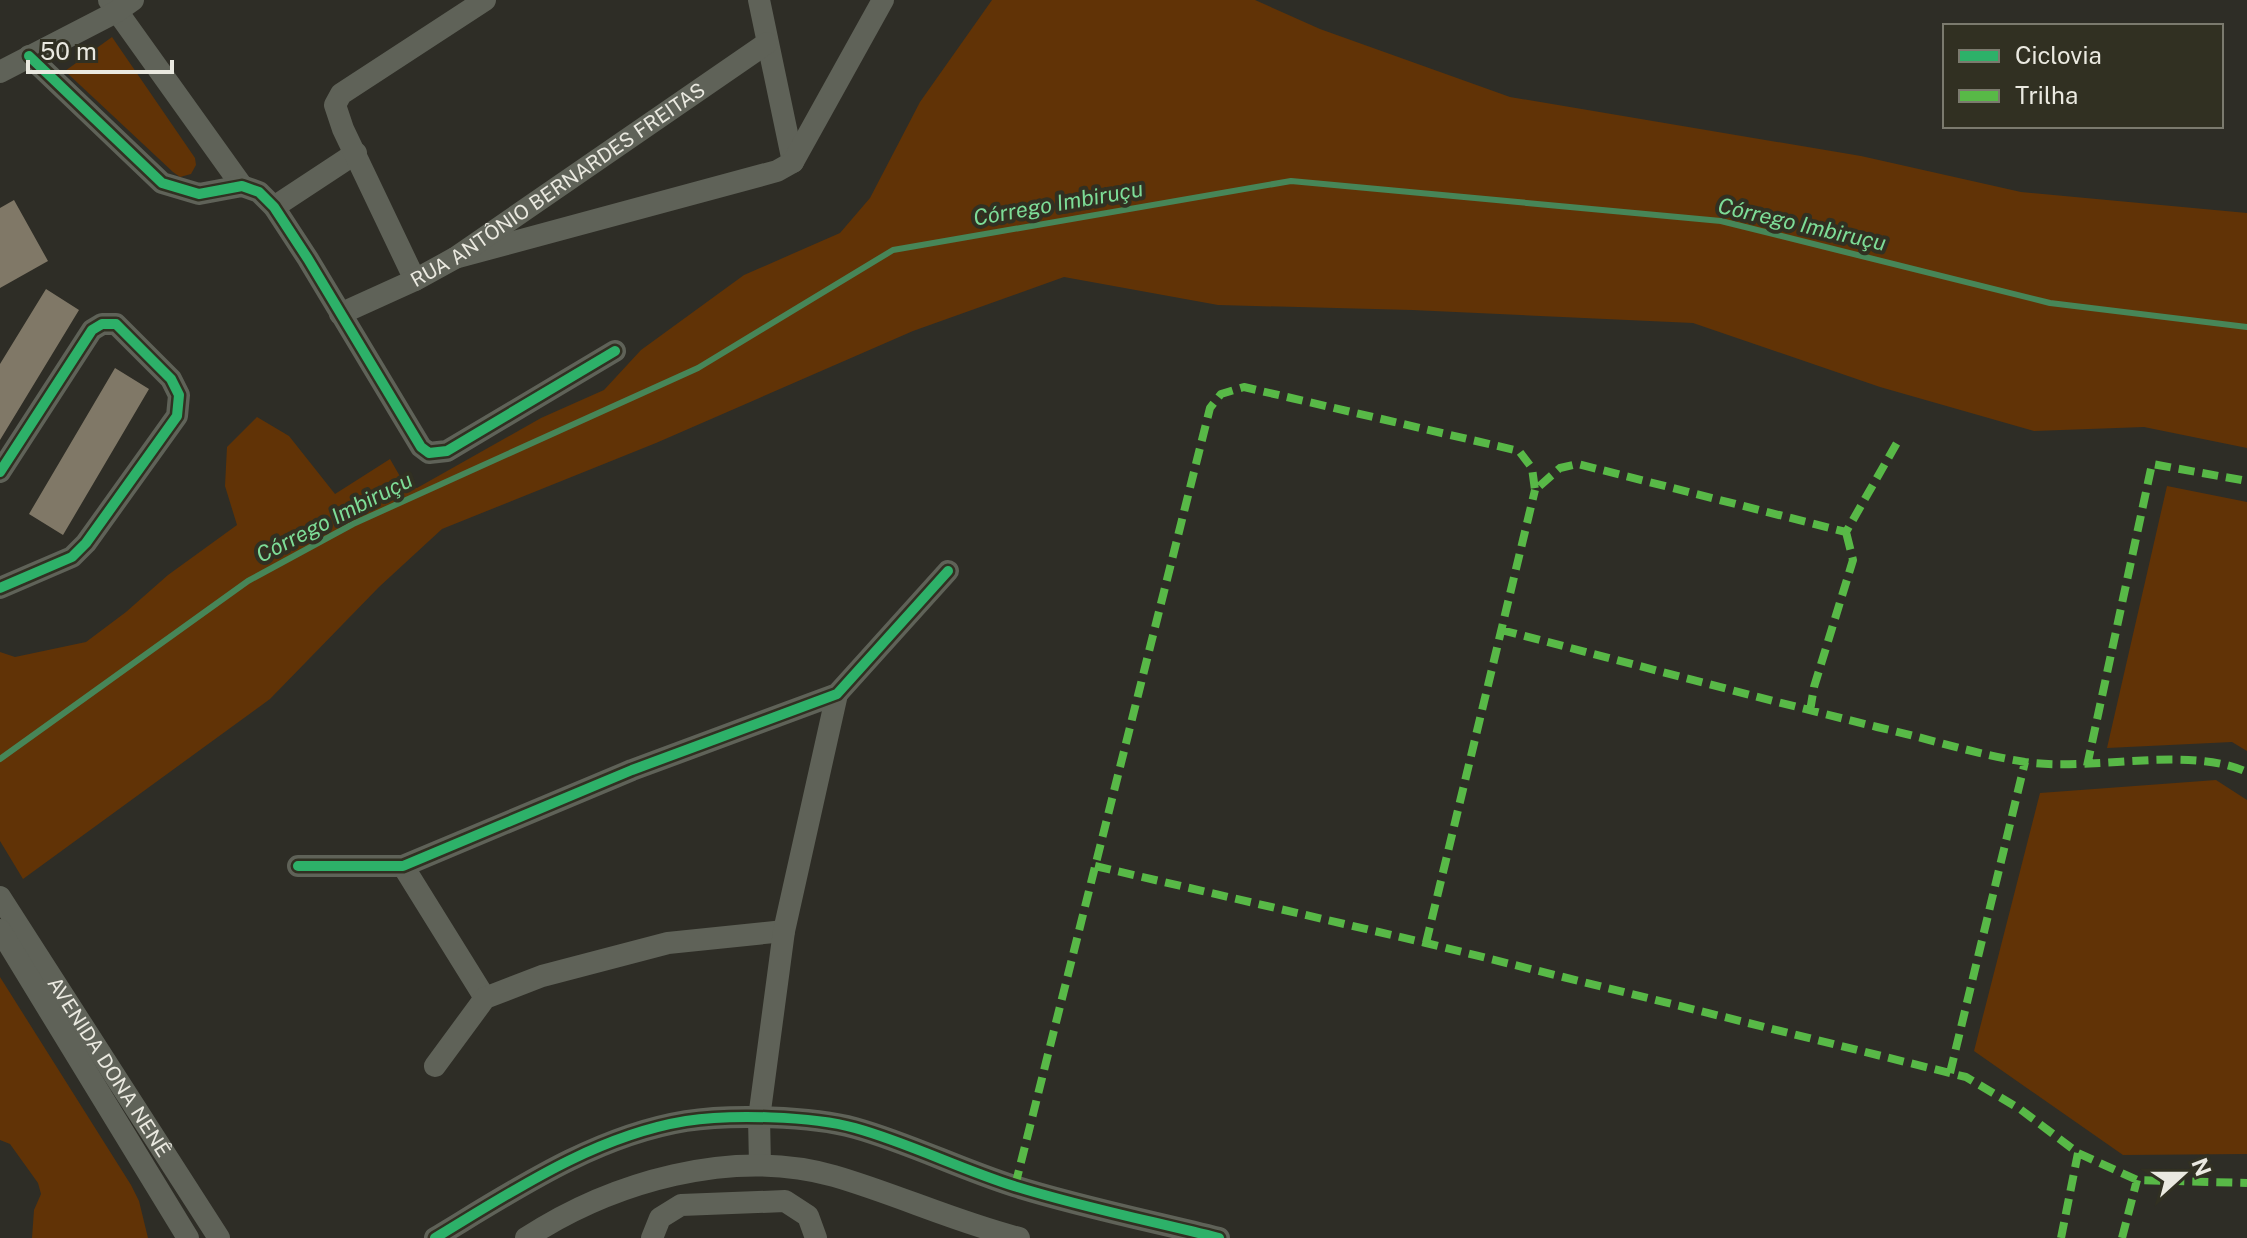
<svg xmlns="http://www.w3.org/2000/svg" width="2247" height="1238" font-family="'Public Sans',sans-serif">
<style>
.green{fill:#613306}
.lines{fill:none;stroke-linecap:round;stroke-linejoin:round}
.stream{stroke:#478658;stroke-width:6}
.building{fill:#807867}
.minor{stroke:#5f6258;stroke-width:22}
.quiet{stroke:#58b947;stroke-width:8;stroke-dasharray:16 8;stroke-linecap:butt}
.cycleway-casing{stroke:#313022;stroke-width:15}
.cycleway{stroke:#2db169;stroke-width:10}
.labels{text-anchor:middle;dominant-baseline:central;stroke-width:8;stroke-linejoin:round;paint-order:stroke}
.street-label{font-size:20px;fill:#eae9e0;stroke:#313022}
.water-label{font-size:22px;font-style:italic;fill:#7ddc97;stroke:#313022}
</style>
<rect width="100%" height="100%" fill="#2e2d26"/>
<path class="green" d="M992,0H1255L1320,29L1510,97L1861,156L2021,192L2247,213V448L2144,427L2034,431L1880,387L1693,323L1412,310L1218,305L1064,277L913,331L656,443L442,529L379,587L270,699L23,879L0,841V652L15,657L86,642L126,612L168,575L237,525L225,486L227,447L257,417L289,436L335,494L390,459L405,485L417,488L541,418L604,390L641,350L744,275L840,233L870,198L920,102Z
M112,37L195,158L196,165L191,174L180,177L173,172L65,71Z
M2167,486L2247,502V751L2232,742L2107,748Z
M2216,780L2247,800V1154L2123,1155L1974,1051L2040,793Z
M0,977L131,1185L139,1201L148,1238H32L34,1210L41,1194L38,1183L10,1144L0,1140Z"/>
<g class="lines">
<path class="stream" d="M0,759L248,581L353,524L698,368L893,250L1291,181L1721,221L2050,303L2247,327"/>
</g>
<path class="building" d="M14,200L48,261L0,288V208Z
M46,289L79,310L0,440V364Z
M115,368L149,389L63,535L29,514Z"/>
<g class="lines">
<g class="minor">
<path d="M109,0L242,186"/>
<path d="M759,0L793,162"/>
<path d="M29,56L162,183L199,194L242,186L259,192L274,207L308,259L421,447L429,453L447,451L615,351"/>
<path d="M0,72L116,12L133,0"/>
<path d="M274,207L356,153"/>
<path d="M455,258L777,171L793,162L883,0"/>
<path d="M415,280L343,129L335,105L341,94L485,0"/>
<path id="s1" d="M340,314L415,280L455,258L767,43"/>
<path d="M0,472L92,330L102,324H116L171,379L179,395L177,416L86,543L72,557L0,588"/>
<path d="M298,866H403L632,770L837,694L948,571"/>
<path d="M403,866L485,998"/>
<path id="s2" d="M0,897L219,1238"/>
<path d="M0,930L188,1238"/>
<path d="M435,1066L485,998L542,976L668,943L784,931"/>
<path d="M760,1165L759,1118L784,931L837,694"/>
<path d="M435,1238C513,1191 594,1136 686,1121C730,1114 812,1116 855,1128C909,1143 960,1169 1014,1186C1081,1207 1151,1221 1219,1238"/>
<path d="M526,1238C612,1182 732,1147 834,1176C896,1194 956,1222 1019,1238"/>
<path d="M652,1238L660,1218L681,1205L785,1201L808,1216L816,1238"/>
</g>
<path class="quiet" d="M1501,630C1626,662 1751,696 1877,727C1926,738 1975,754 2025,762C2094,772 2186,745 2247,772
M1810,711L1814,687L1853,560L1846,532
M2087,766L2152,464L2247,481
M1095,866L1426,943L1966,1077L2020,1109L2078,1153L2137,1180L2247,1183
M1426,943L1535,490
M1950,1073L2025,762
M1015,1186L1210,408L1221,394L1244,387L1519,451L1532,468L1535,490L1560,468L1578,464L1846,532L1898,441
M2061,1238L2078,1153
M2122,1238L2137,1180"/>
<defs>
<path id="cycleway" d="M29,56L162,183L199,194L242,186L259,192L274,207L308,259L421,447L429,453L447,451L615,351
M0,472L92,330L102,324H116L171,379L179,395L177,416L86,543L72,557L0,588
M298,866H403L632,770L837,694L948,571
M435,1238C513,1191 594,1136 686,1121C730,1114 812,1116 855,1128C909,1143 960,1169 1014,1186C1081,1207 1151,1221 1219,1238"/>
</defs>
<use href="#cycleway" class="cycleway-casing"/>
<use href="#cycleway" class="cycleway"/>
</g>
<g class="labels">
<g class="street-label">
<text stroke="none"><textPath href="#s1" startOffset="254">RUA ANTÔNIO BERNARDES FREITAS</textPath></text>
<text stroke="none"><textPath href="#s2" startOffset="202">AVENIDA DONA NENÊ</textPath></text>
</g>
<g class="water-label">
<text transform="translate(1058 203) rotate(-10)">Córrego Imbiruçu</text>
<text transform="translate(1802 224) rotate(13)">Córrego Imbiruçu</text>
<text transform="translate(334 517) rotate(-27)">Córrego Imbiruçu</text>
</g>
</g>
<rect x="1943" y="24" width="280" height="104" fill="#313022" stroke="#7b7a6e" stroke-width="2"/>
<rect x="1959" y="50" width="40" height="12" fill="#2db169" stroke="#7b7a6e" stroke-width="2"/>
<text x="2015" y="64" font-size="24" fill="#eae9e0">Ciclovia</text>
<rect x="1959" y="90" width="40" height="12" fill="#58b947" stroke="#7b7a6e" stroke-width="2"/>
<text x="2015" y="104" font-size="24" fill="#eae9e0">Trilha</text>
<g transform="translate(2183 1174) rotate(69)" stroke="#313022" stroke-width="6" paint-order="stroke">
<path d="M0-6L14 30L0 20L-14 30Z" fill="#eae9e0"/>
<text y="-12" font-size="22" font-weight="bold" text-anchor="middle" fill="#eae9e0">N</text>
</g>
<path d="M28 60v12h144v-12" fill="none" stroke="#eae9e0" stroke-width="4"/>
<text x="40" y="60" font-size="24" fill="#eae9e0" stroke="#313022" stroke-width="6" paint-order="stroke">50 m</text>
</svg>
